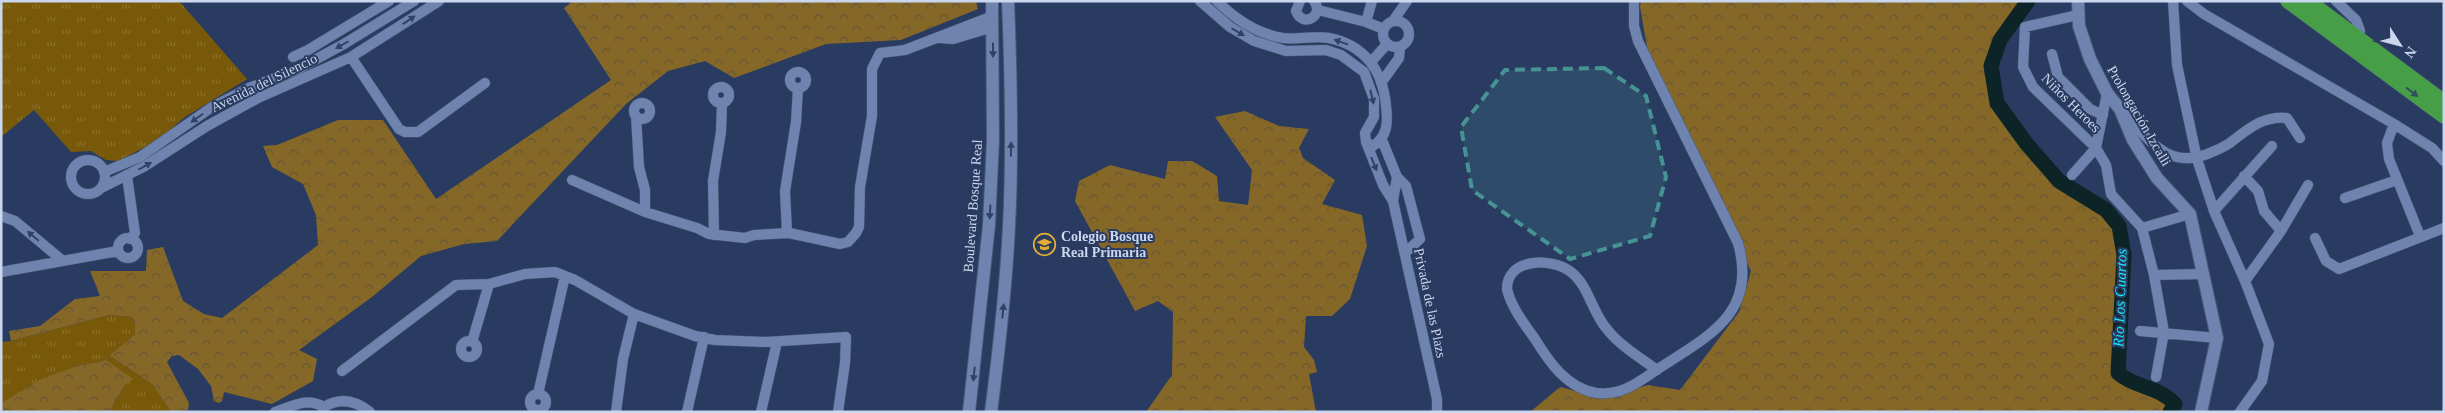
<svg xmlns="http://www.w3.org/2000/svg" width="2445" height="413" font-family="Georgia,serif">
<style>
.grass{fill:url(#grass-tufts)}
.forest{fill:url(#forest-crowns)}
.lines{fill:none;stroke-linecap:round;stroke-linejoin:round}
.river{stroke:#0c2426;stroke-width:15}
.minor-casing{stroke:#495877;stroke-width:11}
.tertiary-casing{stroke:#495877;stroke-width:14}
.motorway-casing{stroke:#495877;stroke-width:16}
.minor{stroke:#6e83ad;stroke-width:10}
.tertiary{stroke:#6e83ad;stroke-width:12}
.motorway{stroke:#469f46;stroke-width:15}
.oneway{fill:#304268}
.oneway2{fill:#2f4f5b}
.marked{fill:#479394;fill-opacity:0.2;stroke:#479394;stroke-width:4;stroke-dasharray:10 6;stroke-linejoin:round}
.labels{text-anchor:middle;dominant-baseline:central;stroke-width:4;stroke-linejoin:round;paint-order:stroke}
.street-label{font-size:14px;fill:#cbd7ee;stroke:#293b60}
.poi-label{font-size:14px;font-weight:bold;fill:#cbd7ee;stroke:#293b60;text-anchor:start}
.water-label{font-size:15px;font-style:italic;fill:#18e8f7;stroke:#293b60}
</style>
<defs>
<pattern id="grass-tufts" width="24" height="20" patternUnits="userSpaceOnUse" patternTransform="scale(1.25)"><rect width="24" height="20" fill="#785909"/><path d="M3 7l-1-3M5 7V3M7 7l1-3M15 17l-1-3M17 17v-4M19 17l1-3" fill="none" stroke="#8a702d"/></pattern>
<pattern id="forest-crowns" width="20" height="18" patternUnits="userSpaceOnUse" patternTransform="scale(1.25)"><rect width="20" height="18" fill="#856828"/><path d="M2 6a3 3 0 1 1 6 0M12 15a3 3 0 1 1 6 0" fill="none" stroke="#655636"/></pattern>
</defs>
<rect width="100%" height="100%" fill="#293b60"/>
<path class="grass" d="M1,1H179L247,79L185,117L157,141L118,161L106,160L91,151L71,152L34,110L1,137Z
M109,315L131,317L135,323V334L103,361L77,366L1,403V342L11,341Z
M110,356L152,384L171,412H109L125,385L106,360Z"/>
<path class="forest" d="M573,1H976L978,9L901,40L826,44L734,78L705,61L668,71L626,104L497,241L464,244L421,256L372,297L299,350L317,359L313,381L272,404L224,392L222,401L219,403L214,401L211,386L198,369L179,355L172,356L167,362L189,403L188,410L171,412L152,384L110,356L106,360L133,379L125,385L109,412H1V403L42,379L77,366L103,361L135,334V323L131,317L109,315L11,341L9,331L40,326L75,299L100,296L90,271H146L147,250L163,247L183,301L204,314L222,318L318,245L316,215L303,184L272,167L263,146L277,145L338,120H383L436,199L611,80L564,8Z
M1641,1H2028L2000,40L1991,66L1997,103L2026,143L2059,181L2106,210L2119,228L2124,255L2118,373C2137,389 2157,385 2175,404L2170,412H1530L1560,387L1602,398L1648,385L1680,390L1739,312L1751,271L1647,47L1640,7Z
M1245,111L1279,126L1309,129L1299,148L1303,158L1335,180L1322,204L1362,215L1367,246L1350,299L1332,316H1306L1304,347L1314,360L1317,372L1309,374L1316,412H1146L1172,375L1173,312L1158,301L1135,311L1075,201L1079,181L1110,165L1165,179L1168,161H1192L1217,176L1219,201L1248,205L1252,170L1215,117Z"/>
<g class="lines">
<path class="river" d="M2028,1L2000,40L1991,66L1997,103L2026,143L2059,181L2106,210L2119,226L2124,255L2118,373C2137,389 2157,385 2175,404L2170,412"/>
<defs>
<path id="minor" d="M1200,1L1230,27L1254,41L1286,51L1326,50L1341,55L1364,72L1374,99V117L1365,133L1366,142L1383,185L1393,201L1437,399V412
M1217,1C1235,19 1258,34 1283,38C1298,40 1315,35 1329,38C1364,45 1383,70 1386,106C1388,122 1388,136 1373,146L1366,142
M1300,1L1296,11C1303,29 1325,15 1314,1
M1634,1V26L1638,41L1738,243C1758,314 1708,336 1658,369C1638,382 1623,396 1596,393C1567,388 1549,362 1535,339C1525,325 1511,307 1507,289C1507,258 1551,257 1571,272C1588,285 1592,311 1606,328C1619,345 1639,357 1657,370
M2173,1L2177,65L2197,159L2214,211L2245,281L2269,344L2262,381L2240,412
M2187,1L2204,14L2394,124L2432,148L2444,161
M2336,1L2356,20L2360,31
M1318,10L1366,22L1384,29
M2078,15L2025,27L2023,67L2033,87L2096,148L2106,165L2111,194L2142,228L2154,275L2164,332L2156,377
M1383 34a13 13 0 1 1 26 0a13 13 0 1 1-26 0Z
M1393,21L1407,1
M1366,22L1372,1
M940,38L953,39L993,27
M2052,54L2058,77L2090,109L2103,115
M293,57L308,50L389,1
M351,57L399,129L405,132H418L485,83
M1371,62L1387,44
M790 80a8 8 0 1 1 16 0a8 8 0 1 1-16 0Z
M1381,83L1399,58L1400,47
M713 95a8 8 0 1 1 16 0a8 8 0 1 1-16 0Z
M634 111a8 8 0 1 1 16 0a8 8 0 1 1-16 0Z
M2123,112C2149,140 2170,172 2212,152C2220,149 2228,145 2235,139C2252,126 2265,116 2287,118L2300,138
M636,116L639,167L645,190V212
M2394,124L2387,143L2389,159L2420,236
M1382,140L1397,177L1393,201
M71 177a17 17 0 1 1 34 0a17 17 0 1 1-34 0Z
M104,172L140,157L212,107L249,88L298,69L344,44L414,1
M2072,175L2096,148L2107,93
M127,176L135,233L130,239
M2244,176L2258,191L2264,211L2281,231
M1397,177L1406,186L1420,239L1405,253
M572,180L645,212L697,228L709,234L745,238L754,235L789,233L840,244L848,242L856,233L859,227L860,187L872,116V69L880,53L905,50L993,16
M101,188L145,166L207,126L258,98L351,57L439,1
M2345,198L2397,180
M2214,211L2272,146
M1,216L15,221L63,261
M2142,228L2190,214
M787,233L785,191L796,122L798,88
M714,235L713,181L721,132L722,103
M2315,238L2326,261L2339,269L2444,228
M118 248a10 10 0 1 1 20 0a10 10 0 1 1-20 0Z
M1,272L118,251
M2154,275L2202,274
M2245,281L2281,231L2308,185
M2140,331L2217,338
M461 349a8 8 0 1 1 16 0a8 8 0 1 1-16 0Z
M472,342L489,284
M342,371L456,285L489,284L525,274L555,272L575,280L634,314L695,336L715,340L766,342L846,337L845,363L838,412
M538,394L565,276
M530 402a8 8 0 1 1 16 0a8 8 0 1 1-16 0Z
M275,412C293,406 306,397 324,407
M323,412L324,407C340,397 355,400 370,412
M616,412L623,359L634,314
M687,412L704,337
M761,412L777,342"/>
<path id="tertiary" d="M2078,1L2079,26L2090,59L2107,93L2120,109L2133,140L2157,178L2190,214L2217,338L2201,412
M969,412L989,225L993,140L992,1
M991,412C999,350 1006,288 1009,226C1013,151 1011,76 1008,1"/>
<path id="motorway" d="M2288,1L2444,116
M2308,1L2444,102"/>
</defs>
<use href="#minor" class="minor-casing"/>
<use href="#tertiary" class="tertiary-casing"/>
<use href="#motorway" class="motorway-casing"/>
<use href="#minor" class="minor"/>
<use href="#tertiary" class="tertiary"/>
<use href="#motorway" class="motorway"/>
</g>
<defs><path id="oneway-solid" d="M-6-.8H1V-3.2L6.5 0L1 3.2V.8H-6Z" transform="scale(1.25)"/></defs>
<g class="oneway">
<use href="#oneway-solid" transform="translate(409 20) rotate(-33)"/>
<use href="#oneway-solid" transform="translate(1238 32) rotate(30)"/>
<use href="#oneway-solid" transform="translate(1341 42) rotate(-160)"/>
<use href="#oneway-solid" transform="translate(342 45) rotate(150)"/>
<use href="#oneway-solid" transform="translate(993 50) rotate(90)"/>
<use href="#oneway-solid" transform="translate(1372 97) rotate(77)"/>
<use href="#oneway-solid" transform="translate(197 118) rotate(145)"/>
<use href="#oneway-solid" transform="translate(1011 149) rotate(-89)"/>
<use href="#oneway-solid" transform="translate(1374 164) rotate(68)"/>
<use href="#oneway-solid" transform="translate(145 166) rotate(-29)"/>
<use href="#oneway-solid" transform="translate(990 212) rotate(93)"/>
<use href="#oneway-solid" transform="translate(33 236) rotate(-140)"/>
<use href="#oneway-solid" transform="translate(1003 311) rotate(-85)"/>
<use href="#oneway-solid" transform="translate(974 374) rotate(96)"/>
</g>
<use class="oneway2" href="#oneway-solid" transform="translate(2412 92) rotate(37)"/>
<path class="marked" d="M1604,68L1646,96L1666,177L1650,236L1570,259L1472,190L1461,127L1505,70Z"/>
<defs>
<symbol id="school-ring" viewBox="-11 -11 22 22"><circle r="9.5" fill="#293b60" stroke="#e3ae35" stroke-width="1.5"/><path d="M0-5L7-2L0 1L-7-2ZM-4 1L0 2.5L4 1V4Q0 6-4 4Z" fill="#e3ae35"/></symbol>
</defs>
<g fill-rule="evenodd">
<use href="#school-ring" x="1032" y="232" width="25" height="25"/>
</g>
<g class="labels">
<g class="street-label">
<text transform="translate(264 83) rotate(-26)">Avenida del Silencio</text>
<text transform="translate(2071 103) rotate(45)">Niños Heroes</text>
<text transform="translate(2139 116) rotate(60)">Prolongación Izcalli</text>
<text transform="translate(973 206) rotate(-86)">Boulevard Bosque Real</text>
<text transform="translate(1430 303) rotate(78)">Privada de las Plazs</text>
</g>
<g class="poi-label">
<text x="1061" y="236">Colegio Bosque<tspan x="1061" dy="16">Real Primaria</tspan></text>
</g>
<g class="water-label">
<text transform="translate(2120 298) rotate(-88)">Río Los Cuartos</text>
</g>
</g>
<rect width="2445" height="413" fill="none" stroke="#cbd7ee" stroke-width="5"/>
<g transform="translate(2400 45) rotate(126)" stroke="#293b60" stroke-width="4" paint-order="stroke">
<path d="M0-4L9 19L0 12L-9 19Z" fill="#cbd7ee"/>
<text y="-8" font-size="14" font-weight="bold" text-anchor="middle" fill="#cbd7ee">N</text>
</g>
</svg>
